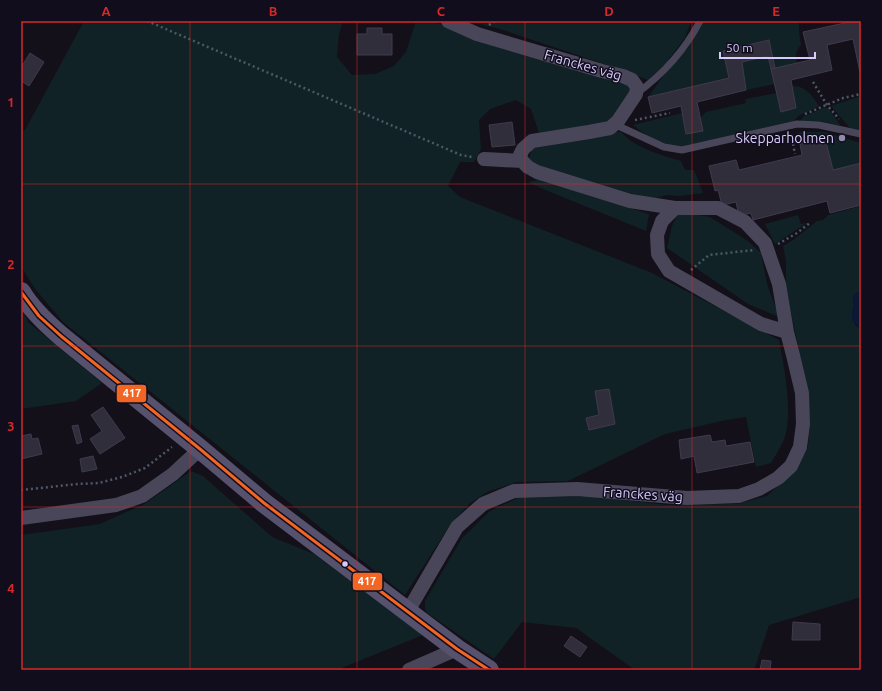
<svg xmlns="http://www.w3.org/2000/svg" width="882" height="691" font-family="Ubuntu,sans-serif">
<style>
.green{fill:#102225}
.water{fill:#0c1635}
.building{fill:#312e3c;stroke:#403a4d}
.lines{fill:none;stroke-linecap:round;stroke-linejoin:round}
.path{stroke:#4d5866;stroke-width:2.5;stroke-dasharray:2 3;stroke-linecap:butt}
.lane{stroke:#49465a;stroke-width:7}
.street{stroke:#49465a;stroke-width:14}
.secondary{stroke:#56516d;stroke-width:20}
.bus-1-casing{stroke:#110d1d;stroke-width:6}
.bus-1{stroke:#f26522;stroke-width:3}
.grid{fill:none;stroke:#d62828;stroke-width:1;stroke-opacity:0.55}
.poi-dot{fill:#928aad;stroke:#110d1d;stroke-width:1.5}
.bus-dot{fill:#d6ccfc;stroke:#110d1d;stroke-width:1.5}
.labels{text-anchor:middle;dominant-baseline:central;stroke-width:3;stroke-linejoin:round;paint-order:stroke}
.street-label{font-size:14px;fill:#d6ccfc;stroke:#110d1d}
.poi-label{font-size:14px;fill:#d6ccfc;stroke:#110d1d;text-anchor:end}
.line-badge{stroke:#110d1d;stroke-width:1.5}
.badge-label{font-size:11px;text-anchor:middle;font-weight:bold;fill:#fff}
.neatline{fill:none;stroke:#d62828;stroke-width:1.5}
.grid-label{font-size:13px;text-anchor:middle;font-weight:bold;fill:#d62828}
</style>
<rect width="100%" height="100%" fill="#13101a"/>
<path class="green" d="M84,21H343L339,34L337,57L352,75L375,74L394,66L406,52L416,21H430L624,81L631,89L629,98L613,120L596,126L539,133L531,109L516,100L490,109L479,120L481,149L474,162H460L448,186L460,197L652,273L779,340C784,367 792,405 786,433C784,443 776,454 771,463L756,467L746,417L726,420L665,434L568,481L517,482L487,492L469,504L450,525L405,595L63,322L36,290L21,267V131L25,130Z
M465,21H691L685,38L665,64L648,80L619,69L497,28Z
M702,21H799V32L801,45C796,50 795,56 797,63L775,68L769,40L723,51L729,78L648,97L663,76L690,45Z
M768,56L775,84L746,90L742,62Z
M792,86C806,86 812,95 819,106L798,116L794,121L682,147C664,145 647,137 633,125L682,113L686,134L702,131L700,118L706,112L746,103L745,99L777,93L781,112L796,109Z
M861,96V130L850,128L831,106Z
M823,108H828L841,126L821,121H800L803,117Z
M605,132H621C637,149 659,154 681,161L685,170H694L703,193L679,196L666,195L656,198H637L536,166L529,158L531,151L542,142Z
M802,132H825L861,143V163L833,170L826,143L821,144L820,139L800,144L797,133Z
M541,179L649,214L646,231L548,191L528,182Z
M861,206V290L853,296L854,305L852,314L855,325L860,329L861,335V597L769,625L754,670H635L576,628L522,622L494,659L427,613L425,609V601L462,538L490,511L520,497L549,496L599,497L667,505L737,504L767,496L797,468L808,447L810,421L805,377L786,290V261L783,246L793,240L817,221L823,220L828,215Z
M693,214L710,217L748,241L761,253L767,284L779,317L748,304L667,248L672,226L677,215Z
M798,215L801,224L807,223L775,244L765,224Z
M21,309L29,323L102,383L76,401L21,409Z
M191,471L203,476L272,537L314,554L423,635L344,667L340,670H21V535L100,524L126,512L143,505Z"/>
<path class="water" d="M861,290V335L860,329L852,320V314L854,305L853,296Z"/>
<path class="building" d="M854,21H861V77L853,39L827,45L832,70L791,80L796,108L781,112L771,69L810,60L803,32Z
M367,28H382V34H392V55H357V34H367Z
M769,40L775,68L771,69L768,56L742,62L746,90L697,102L703,131L686,134L681,106L652,113L648,97L729,78L723,51Z
M30,53L44,62L29,86L21,81V71L23,68L22,66Z
M512,122L515,145L492,147L489,125Z
M820,139L821,144L826,142L833,170L861,163V205L830,213L827,201L753,220L751,213L739,216L736,202L722,205L718,190L715,191L709,166L736,160L739,170L802,155L800,144Z
M609,389L615,424L589,430L586,418L599,415L595,391Z
M103,407L125,438L100,454L90,439L102,431L91,415Z
M78,425L82,442L77,444L72,426Z
M31,434L32,439L38,438L42,454L21,459V436Z
M710,435L712,442L725,440L726,446L750,442L754,462L697,473L694,456L681,459L679,440Z
M93,456L97,469L82,472L80,459Z
M793,622L820,624V640H792Z
M571,636L587,647L580,657L564,646Z
M762,660L771,661L770,670H760Z"/>
<g class="lines">
<path class="path" d="M147,21L461,155L472,157
M489,25L495,21
M813,82L827,105L839,119
M805,114L843,98L861,94
M635,120L670,113
M791,134L795,154
M778,244L797,233L811,222
M691,270L709,255L754,250
M21,490L78,484L99,483L122,477L145,468L172,447"/>
<path class="lane" d="M636,94C662,75 685,50 700,21
M614,124L664,147L682,150L797,124L819,125L861,134"/>
<path class="street" d="M448,21L477,34L602,71L623,76L632,80L637,87L636,94L618,121L610,128L589,132L532,141L523,149L520,155L522,161
M675,208L662,221L657,235L658,254L669,271L761,324L787,332
M21,518L116,505L142,496L173,474L200,449
M408,611L457,527L483,504L514,491L577,489L687,498L739,496L759,489L778,478L791,466L800,447L803,424L802,393L793,355L787,332L779,284L765,243L745,222L718,208H675L630,201L537,172L528,167L522,161L484,159
M409,670L457,649"/>
<path class="secondary" d="M21,292C31,309 46,323 61,336L200,449L264,503L457,649L489,670"/>
<defs>
<path id="bus-1" d="M21,292L39,316L61,336L200,449L264,503L457,649L489,670"/>
</defs>
<use href="#bus-1" class="bus-1-casing"/>
<use href="#bus-1" class="bus-1"/>
</g>
<path class="grid" d="M190,21V670M357,21V670M525,21V670M692,21V670M21,184H861M21,346H861M21,507H861"/>
<circle class="poi-dot" cx="842" cy="138" r="4"/>
<circle class="bus-dot" cx="345" cy="564" r="3.5"/>
<g class="labels">
<g class="street-label">
<text transform="translate(583 65) rotate(16)">Franckes väg</text>
<text transform="translate(643 494) rotate(4)">Franckes väg</text>
</g>
<g class="poi-label">
<text x="834" y="138">Skepparholmen</text>
</g>
</g>
<g class="line-badge">
<rect x="116" y="384" width="31" height="19" rx="4" fill="#f26522"/>
<rect x="352" y="572" width="31" height="19" rx="4" fill="#f26522"/>
</g>
<g class="badge-label">
<text x="132" y="397">417</text>
<text x="367" y="585">417</text>
</g>
<rect width="882" height="691" fill="none" stroke="#110d1d" stroke-width="44"/>
<path d="M720 52v6h95v-6" fill="none" stroke="#d6ccfc" stroke-width="2"/>
<text x="726" y="52" font-size="12" fill="#d6ccfc" stroke="#110d1d" stroke-width="3" paint-order="stroke">50 m</text>
<rect x="22" y="22" width="838" height="647" class="neatline"/>
<g class="grid-label">
<text x="106" y="16">A</text>
<text x="273" y="16">B</text>
<text x="441" y="16">C</text>
<text x="609" y="16">D</text>
<text x="776" y="16">E</text>
<text x="11" y="107">1</text>
<text x="11" y="269">2</text>
<text x="11" y="431">3</text>
<text x="11" y="593">4</text>
</g>
</svg>
